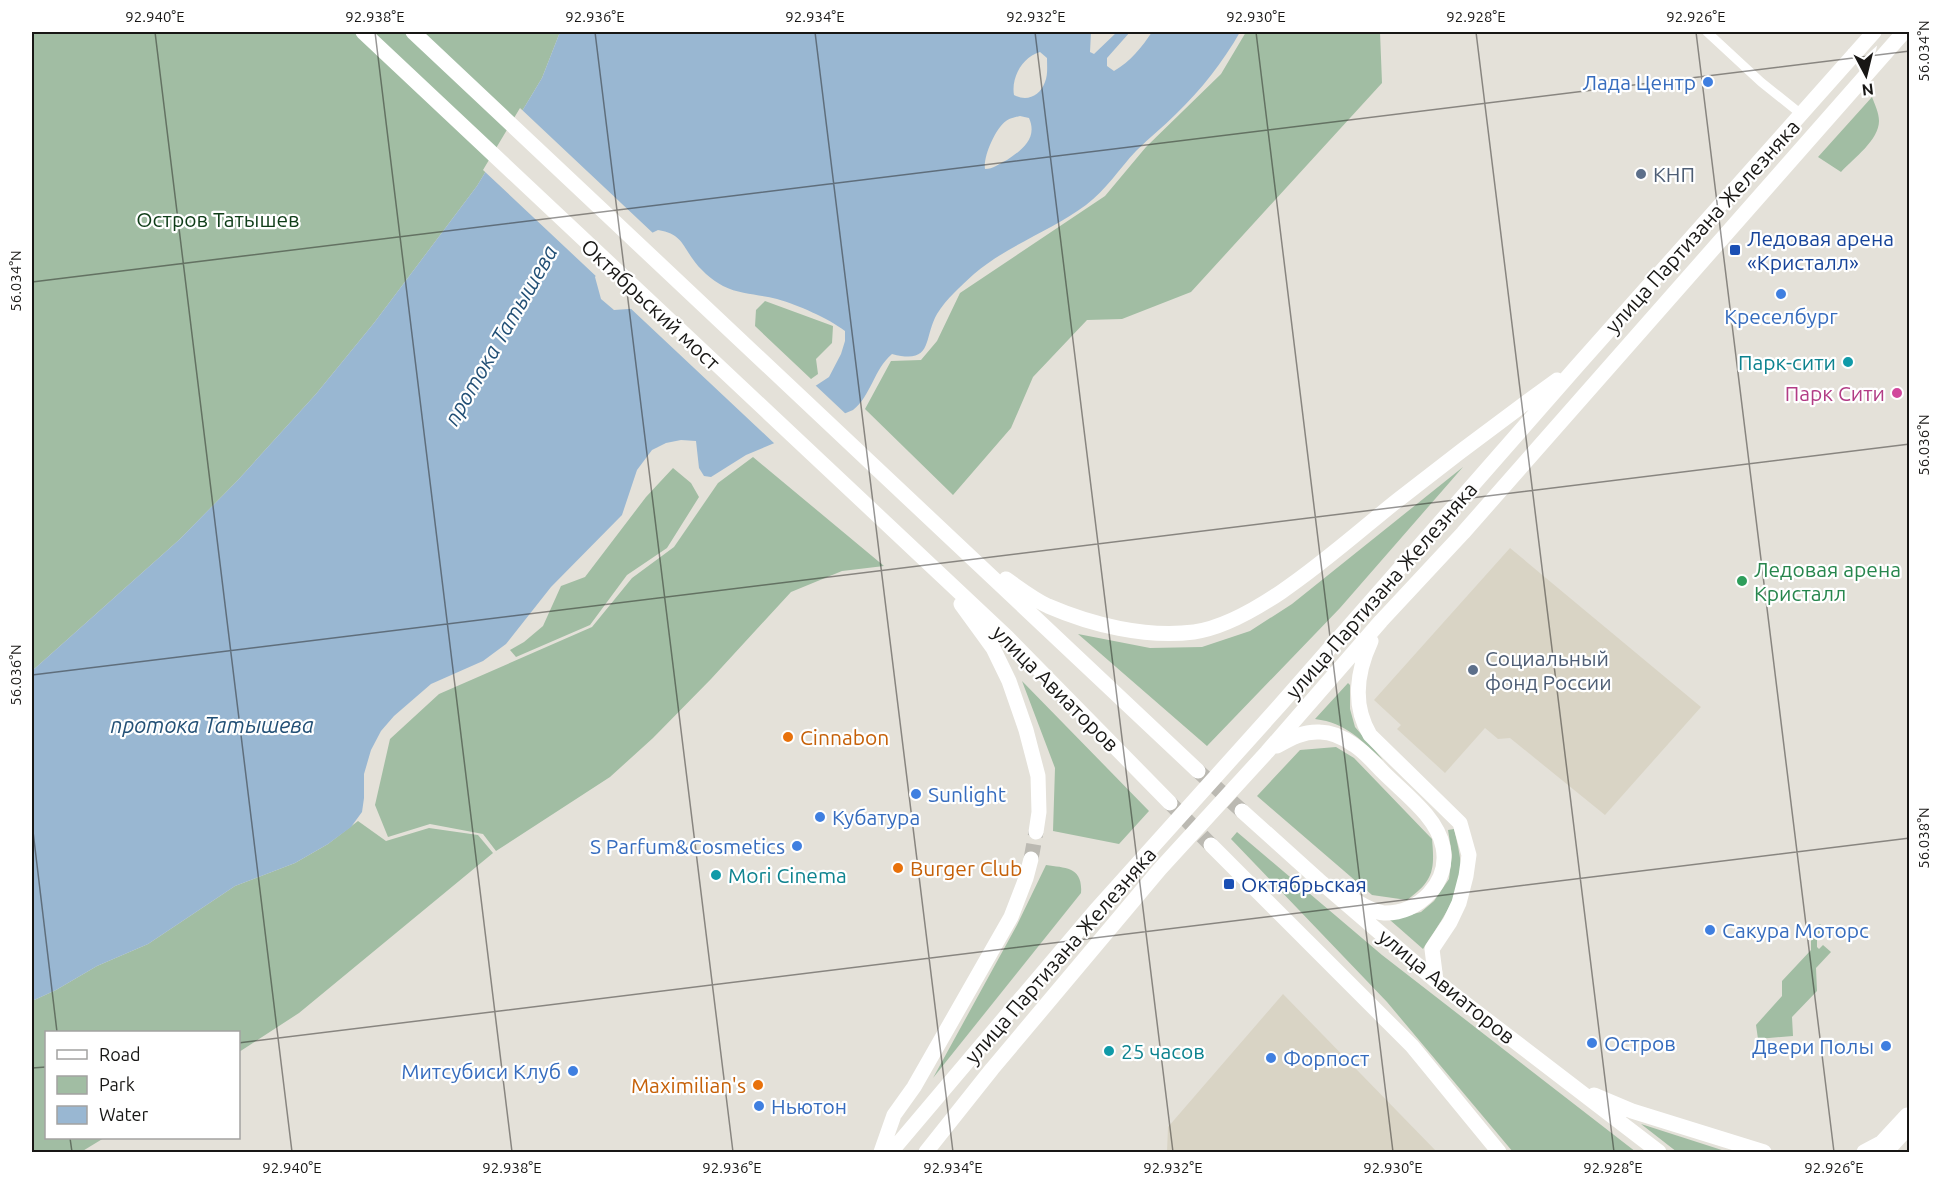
<svg xmlns="http://www.w3.org/2000/svg" width="1941" height="1184" font-family="Ubuntu,sans-serif">
<style>
.built{fill:#d9d4c5}
.green{fill:#a1bda3}
.water{fill:#99b7d2;fill-rule:evenodd}
.pier{fill:#e4e1d9}
.lines{fill:none;stroke-linecap:round;stroke-linejoin:round}
.primary-tunnel{stroke:#bbb9b2;stroke-width:15;stroke-dasharray:15 8;stroke-linecap:butt}
.minor{stroke:#fff;stroke-width:9}
.tertiary{stroke:#fff;stroke-width:12}
.primary{stroke:#fff;stroke-width:15}
.ticks{fill:none;stroke:#181715;stroke-width:1.5;stroke-opacity:0.45}
.shop-dot{fill:#3f7fe0;stroke:#fff;stroke-width:2}
.service-dot{fill:#5c6f8a;stroke:#fff;stroke-width:2}
.transit-dot{fill:#1a4fb4;stroke:#fff;stroke-width:2}
.culture-dot{fill:#0f9aa8;stroke:#fff;stroke-width:2}
.hotel-dot{fill:#d1479c;stroke:#fff;stroke-width:2}
.leisure-dot{fill:#2e9e5b;stroke:#fff;stroke-width:2}
.food-dot{fill:#e8710a;stroke:#fff;stroke-width:2}
.labels{text-anchor:middle;dominant-baseline:central;stroke-width:4.5;stroke-linejoin:round;paint-order:stroke}
.shop-label{font-size:21px;fill:#366cbe;stroke:#fff;text-anchor:start}
.service-label{font-size:21px;fill:#4e5e75;stroke:#fff;text-anchor:start}
.park-label{font-size:21px;fill:#0e3c17;stroke:#fff}
.street-label{font-size:21px;fill:#181715;stroke:#fff}
.transit-label{font-size:21px;fill:#164399;stroke:#fff;text-anchor:start}
.culture-label{font-size:21px;fill:#0d838f;stroke:#fff;text-anchor:start}
.hotel-label{font-size:21px;fill:#b23c85;stroke:#fff;text-anchor:end}
.leisure-label{font-size:21px;fill:#27864d;stroke:#fff;text-anchor:start}
.food-label{font-size:21px;fill:#c56008;stroke:#fff;text-anchor:start}
.water-label{font-size:22px;font-style:italic;fill:#235076;stroke:#fff}
.neatline{fill:none;stroke:#181715;stroke-width:2}
.ticks-label{font-size:15px;text-anchor:middle;fill:#181715}
</style>
<rect width="100%" height="100%" fill="#e4e1d9"/>
<path class="built" d="M1510,548L1701,707L1605,815L1510,738L1498,739L1485,728L1445,773L1397,729L1401,725L1374,700Z
M1283,994L1437,1152H1167L1168,1127Z"/>
<path class="green" d="M32,32H560L542,78L477,186L374,323L316,394L238,480L180,539L32,671Z
M1246,32H1380L1382,83L1191,292L1122,319L1087,320L1033,377L1011,428L953,495L865,409L891,361L921,360L937,341L960,293L1105,196L1146,147L1221,74Z
M1872,97C1875,105 1879,113 1879,121C1879,140 1854,158 1841,172L1818,157Z
M765,301L833,326L832,343L816,359L818,374L811,379L755,326L756,310Z
M753,457L884,566L842,571L791,592L711,679L653,738L610,777L496,851L483,834L430,824L388,837L375,805L390,739L439,694L592,627L632,578L674,547L718,483Z
M1463,467L1340,608L1207,746L1078,634L1150,648L1202,647L1250,631L1292,604Z
M673,468L691,483L699,497L667,548L627,575L590,625L516,657L510,650L524,642L543,626L561,586L585,577L646,497Z
M1022,681L1149,811L1119,844L1053,831L1055,768Z
M1348,683L1350,685V709L1355,727L1383,760C1360,740 1347,723 1315,719Z
M1336,747L1354,758L1432,839C1435,871 1433,881 1407,900L1372,895L1257,796L1300,750Z
M358,821L386,841L429,828L478,835L493,853L299,1013L239,1052L238,1032H46V1138H104L81,1152H32V1001L56,990L97,966L148,944L235,886L295,863L328,844Z
M1454,829C1457,841 1460,854 1461,867C1462,894 1437,927 1423,949L1390,920L1421,912L1434,901L1449,879L1452,855L1448,830Z
M1237,832L1382,955L1636,1152H1513L1387,1002L1231,839Z
M1046,865C1066,868 1083,867 1081,893L933,1078L1017,925Z
M1820,924L1824,928L1823,932L1817,934V947L1819,949L1823,945L1831,952L1816,968L1817,991L1792,1017L1793,1036L1758,1039L1756,1025L1782,996V981L1811,950V928Z
M1641,1124L1728,1152H1677Z"/>
<path class="water" d="M560,32H1091L1090,52L1094,54L1117,32H1130L1107,58V66L1114,71C1130,62 1142,47 1152,32H1240C1223,62 1201,90 1176,114C1163,127 1149,138 1136,151C1119,169 1106,190 1086,205C1051,231 1008,245 974,274C960,287 947,298 937,314C923,338 934,365 892,354C874,369 871,396 853,410L746,455L711,477L704,476L699,468L696,441L681,440L666,443L652,450L637,470L622,515L551,587L506,644L483,661L431,684L394,716L381,731L371,750L364,774V798L362,812L351,827L328,844L295,863L235,886L148,944L97,966L56,990L32,1001V671L180,539L238,480L316,394L374,323L477,186L542,78ZM1040,52L1047,58C1047,66 1048,75 1045,82C1040,96 1027,102 1014,95C1011,78 1022,57 1040,52ZM1020,116L1029,118C1038,138 1022,150 1007,160C999,164 993,169 985,169C983,157 995,129 1006,121C1009,118 1016,117 1020,116ZM658,230C680,234 681,242 692,258C699,269 712,280 723,286C741,295 759,294 777,299C798,305 828,318 845,331V341L841,354L829,377L791,402L756,405L643,308L614,310L601,299L595,277L609,254Z"/>
<path class="pier" d="M520,108L655,235L611,256L599,279L483,170Z
M628,306H643L757,402L790,399L814,384L848,416L776,445Z"/>
<g class="lines">
<path class="primary-tunnel" d="M1198,771L1242,811
M1170,803L1211,845
M1031,859L1036,832"/>
<path class="minor" d="M1707,32L1761,82L1801,114"/>
<path class="tertiary" d="M1888,1152L1910,1128"/>
<path class="primary" d="M363,32L1007,637L1170,803
M413,32L1198,771
M1006,579C1019,588 1033,599 1048,606C1092,625 1145,638 1194,632C1259,623 1346,541 1398,500C1450,459 1503,419 1557,380
M961,604L993,648L1009,681L1026,730L1038,776L1039,812L1036,832
M1371,641C1357,671 1352,705 1370,735L1460,823L1469,855L1466,876L1459,903L1450,922L1432,949L1436,981
M1277,746C1291,738 1304,731 1320,732C1332,732 1344,738 1354,745C1365,752 1375,764 1384,773C1405,794 1437,817 1443,847C1450,882 1419,914 1384,913C1371,912 1358,902 1347,896
M1242,811L1322,883L1436,981L1659,1152
M1211,845L1412,1046L1499,1152
M1594,1095L1632,1111L1764,1152
M881,1152L894,1115L914,1087L1011,917L1026,878L1031,859
M891,1152L1095,911L1280,705L1578,365L1874,32
M926,1152L992,1069L1160,869L1267,752L1381,621L1463,533L1904,32
M1864,1152L1881,1143L1907,1115"/>
</g>
<path class="ticks" d="M155,32L292,1152M375,32L512,1152M595,32L733,1152M815,32L953,1152M1035,32L1173,1152M1256,32L1393,1152M1476,32L1614,1152M1696,32L1834,1152M32,282L1910,51M32,675L1910,444M32,823L57,1032M238,1043L1910,838M32,1068L46,1067M70,1138L72,1152"/>
<g class="shop-dot">
<circle cx="1708" cy="82" r="6"/>
<circle cx="1781" cy="294" r="6"/>
<circle cx="916" cy="794" r="6"/>
<circle cx="820" cy="817" r="6"/>
<circle cx="797" cy="846" r="6"/>
<circle cx="1710" cy="930" r="6"/>
<circle cx="1592" cy="1043" r="6"/>
<circle cx="1886" cy="1046" r="6"/>
<circle cx="1271" cy="1058" r="6"/>
<circle cx="573" cy="1071" r="6"/>
<circle cx="759" cy="1106" r="6"/>
</g>
<g class="service-dot">
<circle cx="1641" cy="174" r="6"/>
<circle cx="1473" cy="670" r="6"/>
</g>
<g class="transit-dot">
<rect x="1729" y="244" width="12" height="12" rx="3"/>
<rect x="1223" y="878" width="12" height="12" rx="3"/>
</g>
<g class="culture-dot">
<circle cx="1848" cy="362" r="6"/>
<circle cx="716" cy="875" r="6"/>
<circle cx="1109" cy="1051" r="6"/>
</g>
<circle class="hotel-dot" cx="1897" cy="393" r="6"/>
<circle class="leisure-dot" cx="1742" cy="581" r="6"/>
<g class="food-dot">
<circle cx="788" cy="737" r="6"/>
<circle cx="898" cy="868" r="6"/>
<circle cx="758" cy="1085" r="6"/>
</g>
<g class="labels">
<g class="shop-label">
<text x="1696" y="82" text-anchor="end">Лада Центр</text>
<text x="1781" y="316" text-anchor="middle">Креселбург</text>
<text x="928" y="794">Sunlight</text>
<text x="832" y="817">Кубатура</text>
<text x="785" y="846" text-anchor="end">S Parfum&amp;Cosmetics</text>
<text x="1722" y="930">Сакура Моторс</text>
<text x="1604" y="1043">Остров</text>
<text x="1874" y="1046" text-anchor="end">Двери Полы</text>
<text x="1283" y="1058">Форпост</text>
<text x="561" y="1071" text-anchor="end">Митсубиси Клуб</text>
<text x="771" y="1106">Ньютон</text>
</g>
<g class="service-label">
<text x="1653" y="174">КНП</text>
<text x="1485" y="658">Социальный<tspan x="1485" dy="24">фонд России</tspan></text>
</g>
<g class="park-label">
<text x="218" y="219">Остров Татышев</text>
</g>
<g class="street-label">
<text transform="translate(1702 226) rotate(-48)">улица Партизана Железняка</text>
<text transform="translate(651 304) rotate(43)">Октябрьский мост</text>
<text transform="translate(1381 590) rotate(-49)">улица Партизана Железняка</text>
<text transform="translate(1056 688) rotate(45)">улица Авиаторов</text>
<text transform="translate(1060 955) rotate(-49)">улица Партизана Железняка</text>
<text transform="translate(1447 986) rotate(39)">улица Авиаторов</text>
</g>
<g class="transit-label">
<text x="1747" y="238">Ледовая арена<tspan x="1747" dy="24">«Кристалл»</tspan></text>
<text x="1241" y="884">Октябрьская</text>
</g>
<g class="culture-label">
<text x="1836" y="362" text-anchor="end">Парк-сити</text>
<text x="728" y="875">Mori Cinema</text>
<text x="1121" y="1051">25 часов</text>
</g>
<g class="hotel-label">
<text x="1885" y="393">Парк Сити</text>
</g>
<g class="leisure-label">
<text x="1754" y="569">Ледовая арена<tspan x="1754" dy="24">Кристалл</tspan></text>
</g>
<g class="food-label">
<text x="800" y="737">Cinnabon</text>
<text x="910" y="868">Burger Club</text>
<text x="746" y="1085" text-anchor="end">Maximilian's</text>
</g>
<g class="water-label">
<text transform="translate(500 335) rotate(-60)">протока Татышева</text>
<text x="212" y="724">протока Татышева</text>
</g>
</g>
<rect width="1941" height="1184" fill="none" stroke="#ffffff" stroke-width="66"/>
<rect x="45" y="1031" width="195" height="108" fill="#ffffff" stroke="#a3a2a1" stroke-width="1.5"/>
<rect x="57" y="1050" width="30" height="9" fill="#ffffff" stroke="#a3a2a1" stroke-width="1.5"/>
<text x="99" y="1061" font-size="18" fill="#181715">Road</text>
<rect x="57" y="1076" width="30" height="18" fill="#a1bda3" stroke="#a3a2a1" stroke-width="1.5"/>
<text x="99" y="1091" font-size="18" fill="#181715">Park</text>
<rect x="57" y="1106" width="30" height="18" fill="#99b7d2" stroke="#a3a2a1" stroke-width="1.5"/>
<text x="99" y="1121" font-size="18" fill="#181715">Water</text>
<g transform="translate(1866 75) rotate(173)" stroke="#ffffff" stroke-width="4.5" paint-order="stroke">
<path d="M0-4.5L10 22L0 15L-10 22Z" fill="#181715"/>
<text y="-9" font-size="16" font-weight="bold" text-anchor="middle" fill="#181715">N</text>
</g>
<rect x="33" y="33" width="1875" height="1118" class="neatline"/>
<g class="ticks-label">
<text x="155" y="22">92.940°E</text>
<text x="375" y="22">92.938°E</text>
<text x="595" y="22">92.936°E</text>
<text x="815" y="22">92.934°E</text>
<text x="1036" y="22">92.932°E</text>
<text x="1256" y="22">92.930°E</text>
<text x="1476" y="22">92.928°E</text>
<text x="1696" y="22">92.926°E</text>
<text transform="translate(1924 51) rotate(-90)" y="5">56.034°N</text>
<text transform="translate(16 281) rotate(-90)" y="5">56.034°N</text>
<text transform="translate(1924 445) rotate(-90)" y="5">56.036°N</text>
<text transform="translate(16 675) rotate(-90)" y="5">56.036°N</text>
<text transform="translate(1924 838) rotate(-90)" y="5">56.038°N</text>
<text x="292" y="1173">92.940°E</text>
<text x="512" y="1173">92.938°E</text>
<text x="732" y="1173">92.936°E</text>
<text x="953" y="1173">92.934°E</text>
<text x="1173" y="1173">92.932°E</text>
<text x="1393" y="1173">92.930°E</text>
<text x="1613" y="1173">92.928°E</text>
<text x="1834" y="1173">92.926°E</text>
</g>
</svg>
